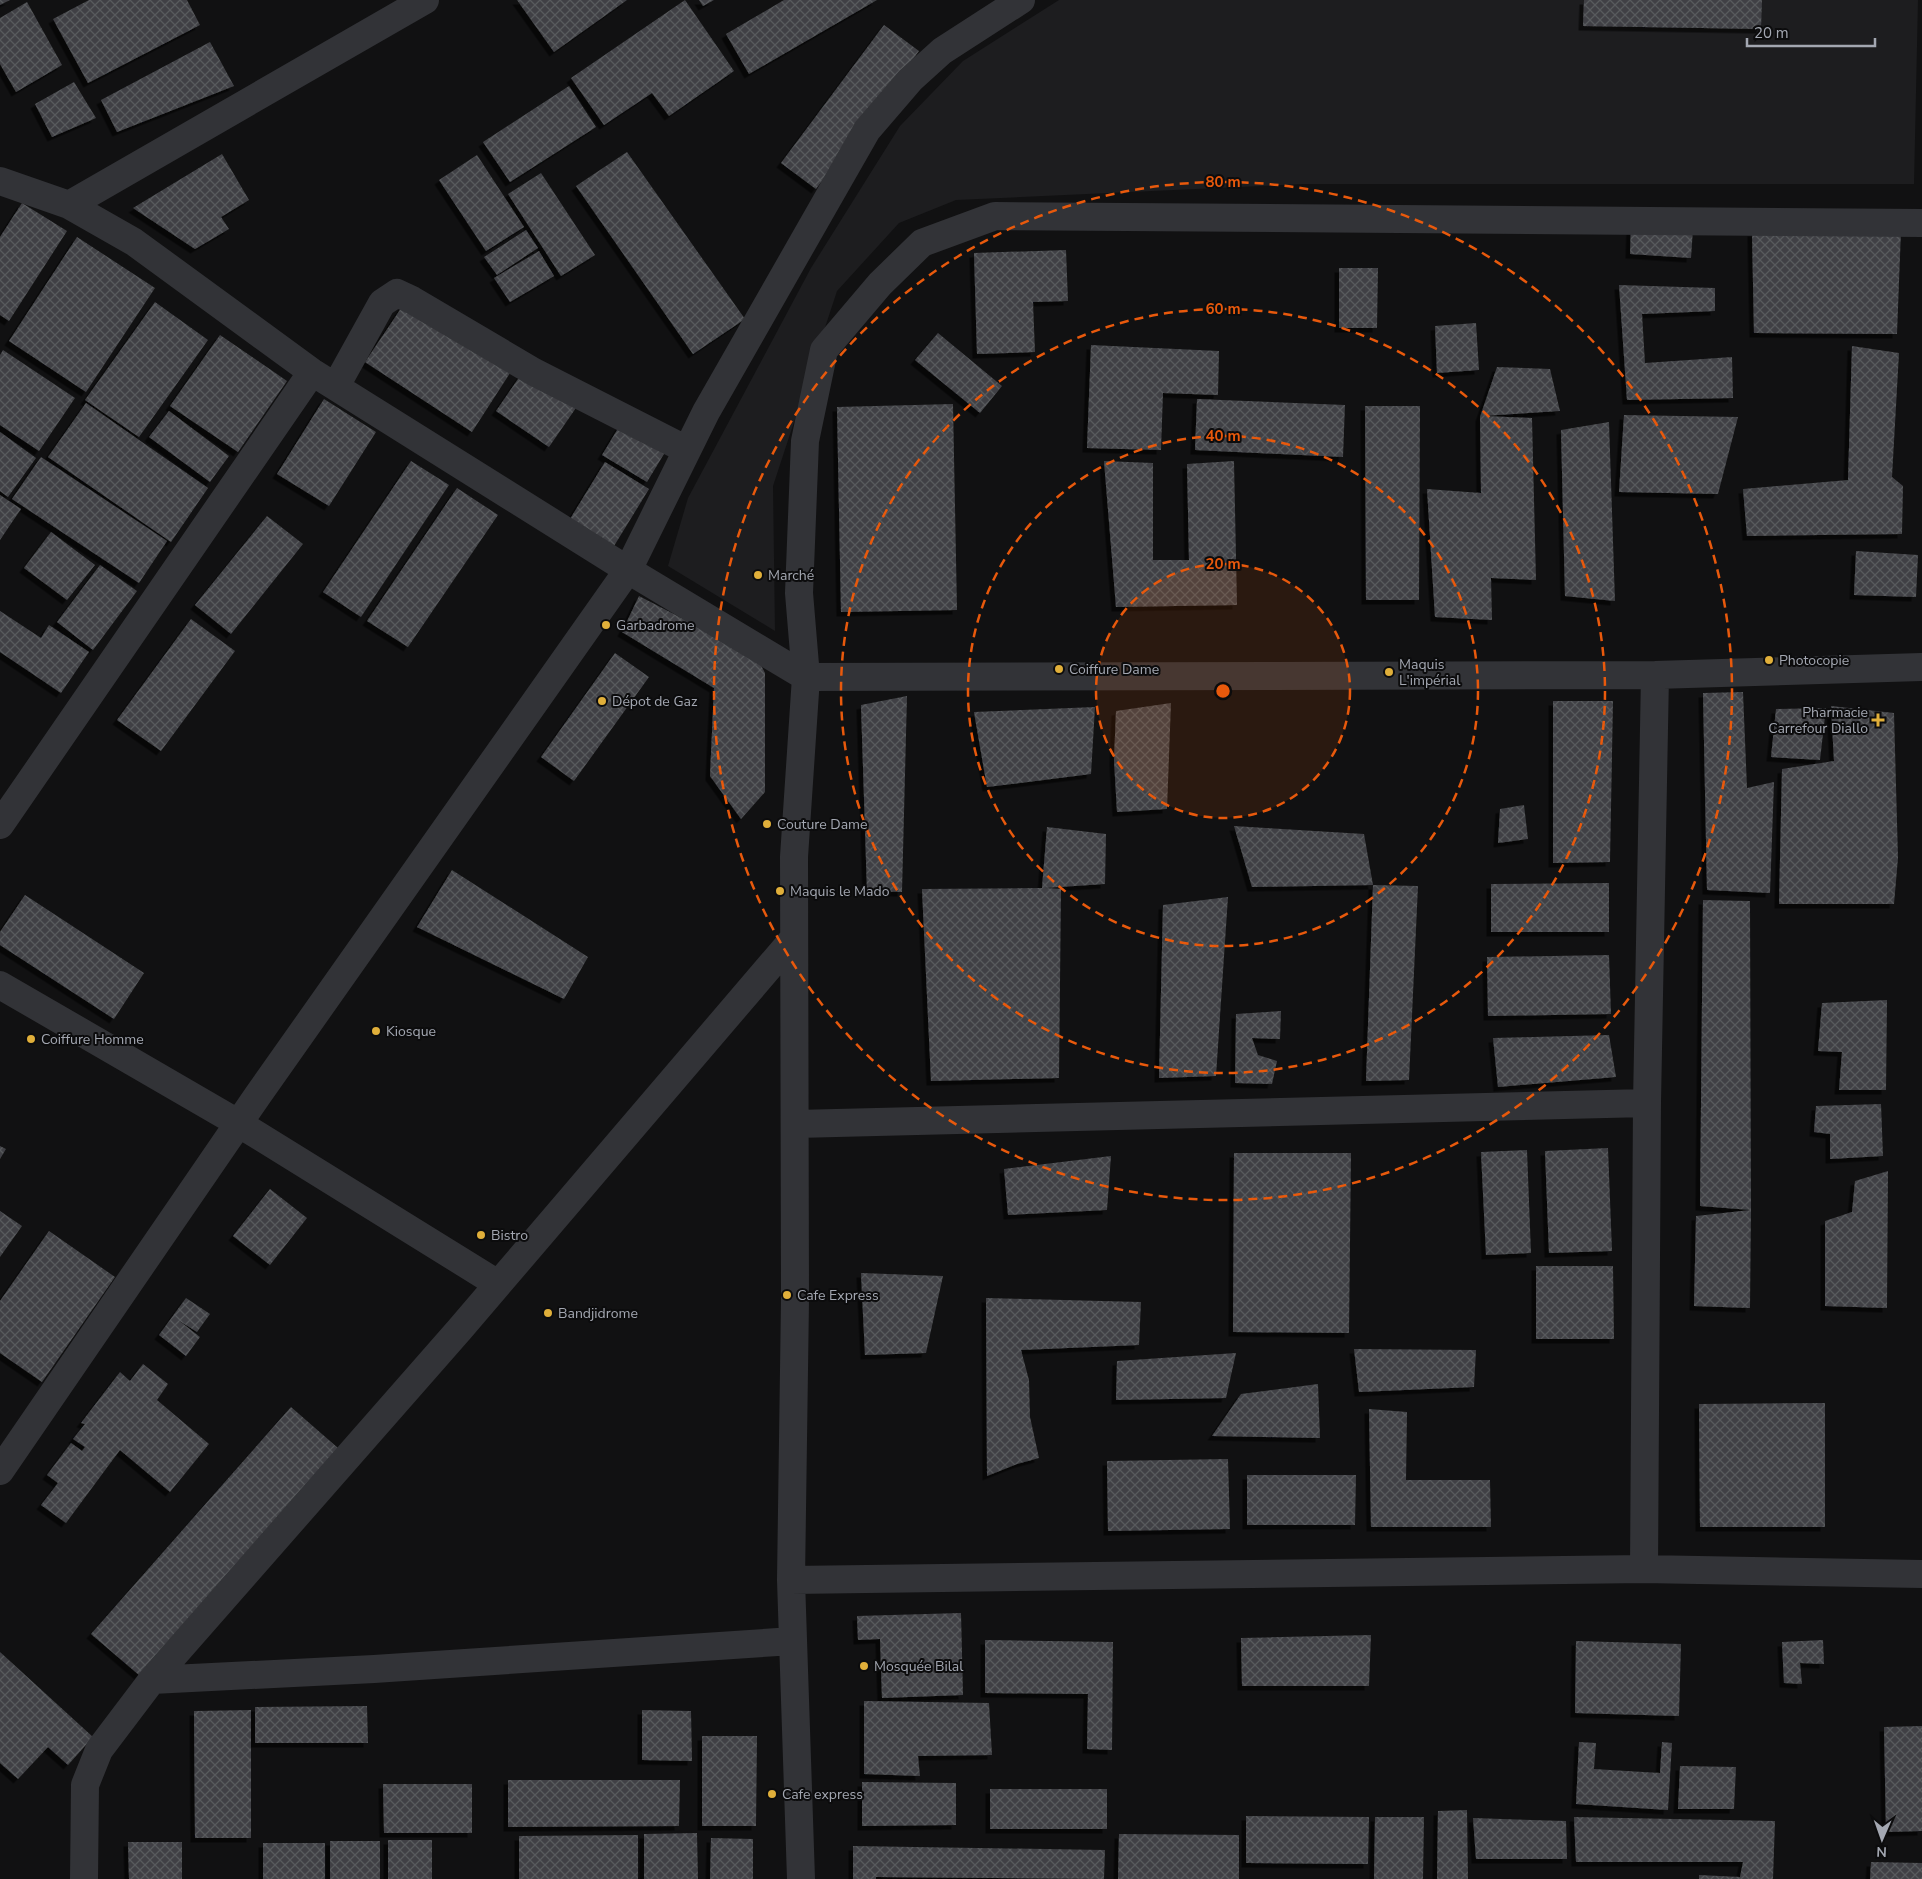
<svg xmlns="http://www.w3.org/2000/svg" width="1922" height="1879" font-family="'Nunito Sans',sans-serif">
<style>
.built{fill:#1d1d1f}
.building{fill:url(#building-cross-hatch);filter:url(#shadow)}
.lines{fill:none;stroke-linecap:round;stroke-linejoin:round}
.minor{stroke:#323337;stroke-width:28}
.ring{fill:none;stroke:#e8590c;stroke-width:2.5;stroke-dasharray:9 6}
.poi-dot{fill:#e0af3a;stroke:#0c0c0d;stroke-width:2}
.labels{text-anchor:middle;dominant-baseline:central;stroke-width:4;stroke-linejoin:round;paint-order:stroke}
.poi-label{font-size:14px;fill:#a3a7b1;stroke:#0c0c0d;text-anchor:start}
.centre{fill:#e8590c;stroke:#0c0c0d;stroke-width:2.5}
.ring-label{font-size:15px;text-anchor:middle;font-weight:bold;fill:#e8590c;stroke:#0c0c0d;stroke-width:4;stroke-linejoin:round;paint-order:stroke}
</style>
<defs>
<pattern id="building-cross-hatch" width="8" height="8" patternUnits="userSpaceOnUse" patternTransform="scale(1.25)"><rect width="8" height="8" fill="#404145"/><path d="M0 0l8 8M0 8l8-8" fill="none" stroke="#585a5d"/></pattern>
<filter id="shadow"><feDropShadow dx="-4.5" dy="4.5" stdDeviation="0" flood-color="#0009"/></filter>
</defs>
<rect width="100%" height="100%" fill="#111112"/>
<path class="built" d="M1059,0H1918L1914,184H1303L956,200L899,223L837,291L773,486L775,631L668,566L688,498L811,268L900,126L963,61Z"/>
<path class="building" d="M0,0H10L0,5Z
M89,0H187L200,25L88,83L53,19Z
M517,0H627L554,52Z
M685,0L734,71L669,116L652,93L604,125L571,78Z
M699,0H714L703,6Z
M784,0H877L749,74L726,34Z
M1584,0H1762L1761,29L1583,26Z
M27,2L62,65L16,92L0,64V18Z
M884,25L919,51L816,189L781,163Z
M210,42L234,86L117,132L101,100Z
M74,82L96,118L52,137L35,104Z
M569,86L596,127L510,182L483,142Z
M627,152L745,319L693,354L576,186Z
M222,154L249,200L221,217L229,229L195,249L133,208Z
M477,155L524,227L486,251L439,180Z
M541,173L595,255L561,276L508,194Z
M22,203L67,231L9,321L0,315V237Z
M1631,225L1693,229L1691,258L1630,254Z
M526,230L538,248L497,275L484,257Z
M1901,231L1897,334L1754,333L1752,232Z
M77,237L155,288L86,392L9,341Z
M1066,250L1068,301L1033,302L1035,352L977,354L974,253Z
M539,251L554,276L510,302L494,278Z
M1339,268H1378L1377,328H1339Z
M1619,285L1715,288V311L1642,314L1645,363L1732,357L1733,398L1627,400Z
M406,301L512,370L472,432L365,362Z
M155,302L208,340L139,437L85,400Z
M1476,323L1479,370L1437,373L1435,326Z
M938,333L1002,386L980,413L915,360Z
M220,335L287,381L238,452L170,406Z
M1091,345L1219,351L1218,395L1163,393L1161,450L1087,448Z
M1852,346L1899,353L1892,477L1903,486L1902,534L1747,536L1743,489L1848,480Z
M3,350L75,398L39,451L0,425V355Z
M1497,367L1550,369L1560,411L1483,416L1532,418L1536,580L1491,578L1492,620L1435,617L1427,489L1481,493L1480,417Z
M525,369L578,405L549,447L496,411Z
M324,399L376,432L329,506L277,474Z
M1197,399L1345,405L1343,457L1195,450Z
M86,403L208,488L171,542L48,457Z
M953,404L957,610L841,612L837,407Z
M1365,406H1420L1419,600H1366Z
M169,411L229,456L210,482L149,437Z
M1624,415L1738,417L1718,494L1619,492Z
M622,422L667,449L647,482L602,455Z
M1609,422L1615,601L1565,596L1561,430Z
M0,432L36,458L8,497L0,491Z
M41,457L167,541L139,583L12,499Z
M411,461L449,485L361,617L323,592Z
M1104,461L1153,463V560H1189L1187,464L1234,461L1237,605L1116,607Z
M605,462L649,489L614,546L570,519Z
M457,488L498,515L408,647L367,621Z
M0,495L21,509L0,540Z
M267,516L303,544L231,634L195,605Z
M51,532L95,565L67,600L24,568Z
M1856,551L1918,555L1916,597L1854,595Z
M100,565L137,591L93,650L57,622Z
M639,596L757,657L765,673V792L741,819L710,776L714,688L622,632Z
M0,611L41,638L49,625L89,652L61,693L0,652Z
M191,619L235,651L161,751L117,720Z
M615,653L649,677L574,781L541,757Z
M1743,692L1747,788L1774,782L1770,893L1707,890L1703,693Z
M907,696L902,892L867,891L861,705Z
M1553,701H1613L1610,862L1553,863Z
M1171,703L1167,809L1117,812L1114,760L1116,711Z
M1831,706L1894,713L1898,858L1894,904H1779L1782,769L1834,761Z
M1095,707L1091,774L987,787L974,712Z
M1826,708L1820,760L1771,757L1776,709Z
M1524,805L1528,839L1498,843L1500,809Z
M1234,826L1364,834L1373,885L1252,887Z
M1047,827L1106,834L1105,884L1044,888L1061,889L1059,1078L931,1081L922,889L1042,888Z
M452,870L588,957L564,999L417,927Z
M1609,883V932H1491V884Z
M1373,885L1418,886L1409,1080L1366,1081Z
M25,895L144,973L114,1019L0,945V932Z
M1228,897L1216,1076L1159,1078L1163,905Z
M1703,900L1750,901L1751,1210L1700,1206Z
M1609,955L1611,1014L1488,1016L1487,957Z
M1887,1000L1886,1090H1839L1842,1052L1818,1051L1822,1003Z
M1281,1011L1280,1039L1252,1038L1258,1055L1277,1061L1272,1084L1235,1083L1236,1014Z
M1609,1035L1616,1077L1498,1087L1493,1038Z
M1881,1104L1883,1156L1830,1159V1134L1814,1132L1816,1106Z
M0,1146L6,1149L0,1159Z
M1608,1148L1612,1251L1549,1253L1545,1151Z
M1527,1150L1531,1253L1486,1255L1481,1152Z
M1234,1153H1351L1349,1333L1233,1332Z
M1111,1156L1107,1210L1008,1215L1004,1169Z
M1888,1171L1887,1308L1825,1306V1221L1852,1212L1855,1181Z
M270,1189L307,1218L270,1265L233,1236Z
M1751,1210L1750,1308L1694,1306L1696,1216Z
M0,1211L22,1226L0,1257Z
M49,1231L115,1277L42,1382L0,1353V1301Z
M1536,1266H1613L1614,1339H1536Z
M861,1273L943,1276L926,1353L865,1355Z
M186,1298L210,1314L197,1332L178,1320L200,1337L186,1356L159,1335Z
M986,1298L1141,1302L1139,1345L1021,1350L1029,1380L1030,1417L1039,1458L1017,1464L987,1476Z
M1354,1349L1476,1350L1474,1387L1359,1392Z
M1236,1353L1226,1398L1116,1400L1117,1361Z
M143,1364L168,1384L157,1400L209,1444L170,1492L120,1450L66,1523L41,1505L58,1483L47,1475L71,1443L82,1451L85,1447L73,1439L85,1424L81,1423L120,1372L130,1381Z
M1318,1384L1320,1438L1212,1436L1241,1394Z
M1825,1403V1527H1700L1699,1404Z
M291,1407L338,1448L139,1675L91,1634Z
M1369,1409L1407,1412L1406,1480H1490L1491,1527H1371Z
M1228,1459L1230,1529L1108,1531L1107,1461Z
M1247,1475H1356L1355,1525H1247Z
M961,1613L963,1695L882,1698L880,1639L858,1640L857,1616Z
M1371,1635L1369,1686H1242L1241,1638Z
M985,1640L1113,1642L1112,1750L1087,1749L1088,1694L985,1693Z
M1823,1640L1824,1664L1800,1663L1802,1684L1784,1683L1782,1642Z
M1576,1641L1681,1644L1679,1716L1575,1713Z
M0,1652L93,1737L68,1765L48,1747L18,1779L0,1763Z
M864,1701L989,1703L992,1755L918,1756L920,1776L864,1774Z
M367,1706L368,1743H255V1707Z
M251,1710V1838H195L194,1711Z
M642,1710L691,1711L692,1761L642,1760Z
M1922,1726V1831L1886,1832L1884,1727Z
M702,1736H757L756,1826H702Z
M1579,1742L1596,1743L1594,1769L1660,1773L1662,1742L1672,1743L1668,1810L1576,1804Z
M1680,1766L1736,1767L1734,1809H1678Z
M508,1780H680L679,1826L508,1827Z
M862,1782L956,1783V1825L862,1826Z
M383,1784H472V1833H384Z
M990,1789H1107V1829H990Z
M1467,1810L1468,1879H1437L1438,1811Z
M1246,1816L1369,1817L1368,1864L1246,1863Z
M1375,1817H1424L1423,1879H1374Z
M1574,1817L1775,1821L1773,1879H1699V1875L1740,1877L1743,1862H1576Z
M1473,1818L1566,1821L1567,1859H1476Z
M697,1833L698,1879H644V1834Z
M1119,1834L1239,1835V1879H1118Z
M638,1835V1879H519V1836Z
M711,1838L753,1839V1879H710Z
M388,1840H432V1879H388Z
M330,1841H380V1879H330Z
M128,1842H182V1879H129Z
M263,1843H325V1879H263Z
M853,1846L1105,1850L1104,1879L876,1877V1879H853Z
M1871,1862L1922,1863V1879H1870Z"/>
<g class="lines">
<path class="minor" d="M0,181L69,205L134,242L312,372L628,570L806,677L1655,675L1922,667
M69,205L425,0
M336,386L382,303L397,293L412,300L534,372L687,450
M0,825L312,372
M0,985L238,1123L498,1284
M796,1124L1647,1103
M0,1471L258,1095L628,570L706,412L867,130L910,80L942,51L1021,0
M1644,1569L1647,1103L1655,675
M791,1580L1644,1569L1922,1574
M152,1680L374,1669L793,1641
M84,1879L85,1785L99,1750L152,1680L460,1329L794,938
M801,1879L791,1580L795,1300L794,857L806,677L799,593L805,441L824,350L880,284L922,243L995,216L1922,223"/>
</g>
<circle cx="1223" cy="691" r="127" fill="#e8590c" fill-opacity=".12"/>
<g class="ring">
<circle cx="1223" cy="691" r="127"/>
<circle cx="1223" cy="691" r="255"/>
<circle cx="1223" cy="691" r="382"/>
<circle cx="1223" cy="691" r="509"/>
</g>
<g class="poi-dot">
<circle cx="758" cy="575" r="5"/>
<circle cx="606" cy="625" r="5"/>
<circle cx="1769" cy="660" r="5"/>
<circle cx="1059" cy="669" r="5"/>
<circle cx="1389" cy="672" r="5"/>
<circle cx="602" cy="701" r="5"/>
<path d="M1875.5 712.5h5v5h5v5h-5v5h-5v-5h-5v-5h5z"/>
<circle cx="767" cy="824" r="5"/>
<circle cx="780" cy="891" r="5"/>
<circle cx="376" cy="1031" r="5"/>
<circle cx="31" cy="1039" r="5"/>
<circle cx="481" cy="1235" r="5"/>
<circle cx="787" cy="1295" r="5"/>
<circle cx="548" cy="1313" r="5"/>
<circle cx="864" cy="1666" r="5"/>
<circle cx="772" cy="1794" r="5"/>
</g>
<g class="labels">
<g class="poi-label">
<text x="768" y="575">Marché</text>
<text x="616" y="625">Garbadrome</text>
<text x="1779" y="660">Photocopie</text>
<text x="1399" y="664">Maquis<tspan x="1399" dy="16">L'impérial</tspan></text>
<text x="1069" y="669">Coiffure Dame</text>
<text x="612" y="701">Dépot de Gaz</text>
<text x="1868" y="712" text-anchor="end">Pharmacie<tspan x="1868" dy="16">Carrefour Diallo</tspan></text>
<text x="777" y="824">Couture Dame</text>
<text x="790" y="891">Maquis le Mado</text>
<text x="386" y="1031">Kiosque</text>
<text x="41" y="1039">Coiffure Homme</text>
<text x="491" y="1235">Bistro</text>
<text x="797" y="1295">Cafe Express</text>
<text x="558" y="1313">Bandjidrome</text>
<text x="874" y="1666">Mosquée Bilal</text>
<text x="782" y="1794">Cafe express</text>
</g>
</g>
<circle cx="1223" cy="691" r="8" class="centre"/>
<g class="ring-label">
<text x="1223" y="187">80 m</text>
<text x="1223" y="314">60 m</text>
<text x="1223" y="441">40 m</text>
<text x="1223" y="569">20 m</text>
</g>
<g transform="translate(1882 1839) rotate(182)" stroke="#0c0c0d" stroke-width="4" paint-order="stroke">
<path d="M0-4L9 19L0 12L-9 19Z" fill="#a3a7b1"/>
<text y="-8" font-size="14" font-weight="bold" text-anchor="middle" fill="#a3a7b1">N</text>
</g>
<path d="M1747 38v8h128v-8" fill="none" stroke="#a3a7b1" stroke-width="2.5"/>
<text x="1754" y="38" font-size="15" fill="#a3a7b1" stroke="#0c0c0d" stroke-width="4" paint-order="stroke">20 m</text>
</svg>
